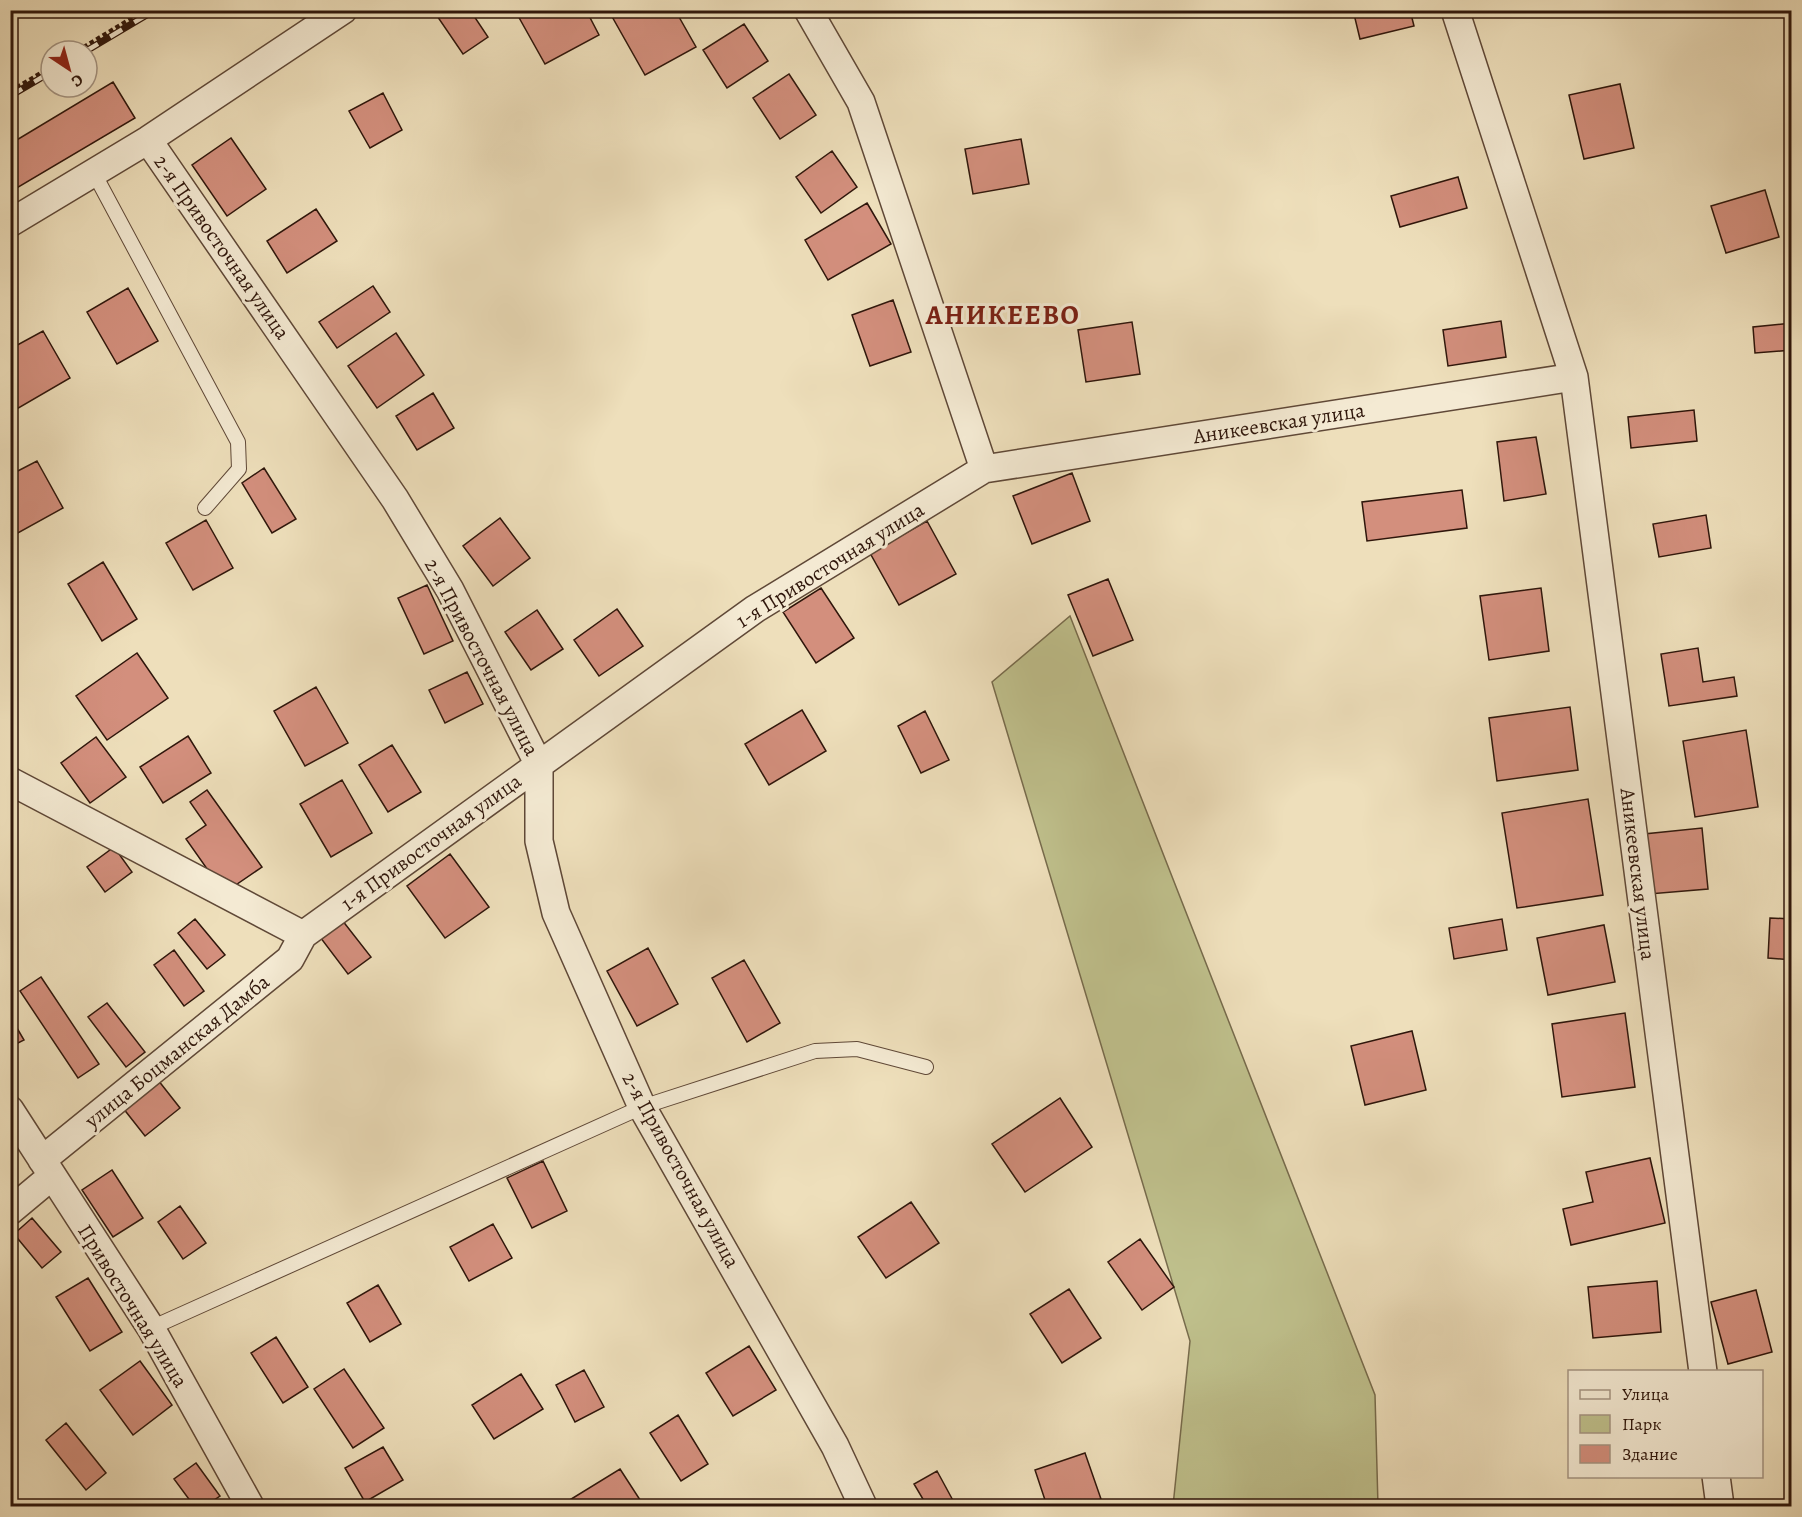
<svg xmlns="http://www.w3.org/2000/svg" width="1802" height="1517" font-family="Alegreya,serif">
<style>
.green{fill:#bfc08c;stroke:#776b4c;stroke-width:1.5}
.building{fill:#d38f7d;stroke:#2f160b;stroke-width:1.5}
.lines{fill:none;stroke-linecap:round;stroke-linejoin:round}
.service-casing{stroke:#5f4837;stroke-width:16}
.minor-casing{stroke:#5f4837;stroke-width:30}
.path{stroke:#2f160b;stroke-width:4;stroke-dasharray:4.5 3;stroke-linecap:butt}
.service{stroke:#f4ead3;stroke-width:14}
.minor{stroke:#f4ead3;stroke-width:27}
.rail-casing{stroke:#2f160b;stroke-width:7}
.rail{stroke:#f4ead3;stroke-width:4.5;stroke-dasharray:14;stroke-linecap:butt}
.labels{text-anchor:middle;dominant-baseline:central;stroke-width:6;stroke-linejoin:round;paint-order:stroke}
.street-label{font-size:21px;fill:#2f160b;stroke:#f4ead3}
.district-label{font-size:27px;font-weight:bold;letter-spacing:1.5px;fill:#7a1f14;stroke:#f4ead3}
</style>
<rect width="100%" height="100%" fill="#eedfbb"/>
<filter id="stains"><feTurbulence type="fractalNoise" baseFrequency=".00333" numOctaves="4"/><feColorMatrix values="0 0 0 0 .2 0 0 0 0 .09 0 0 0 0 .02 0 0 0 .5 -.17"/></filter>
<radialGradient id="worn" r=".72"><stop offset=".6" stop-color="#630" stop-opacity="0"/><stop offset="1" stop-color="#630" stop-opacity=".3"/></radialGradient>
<path class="green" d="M1070,616L1375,1395L1378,1506H1173L1190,1341L992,682Z"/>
<path class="building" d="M433,10H470L488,37L463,54Z
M523,10H586L599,35L545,64L517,14Z
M615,10H675L696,47L645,75L610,13Z
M1353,10H1410L1414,26L1360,39Z
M744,24L768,61L727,88L703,50Z
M789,74L816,115L780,139L753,98Z
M113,82L135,118L10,192V144Z
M1620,84L1634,148L1584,159L1569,95Z
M383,93L402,130L370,148L349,111Z
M231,138L266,189L227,216L192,165Z
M1021,139L1029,184L973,194L965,149Z
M832,151L857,187L821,213L796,177Z
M1458,177L1467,208L1400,227L1391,196Z
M1765,190L1779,237L1726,253L1711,206Z
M867,203L891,244L828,280L805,240Z
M316,209L337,241L287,273L267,241Z
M373,286L390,312L337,348L319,322Z
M128,288L158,341L117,364L87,312Z
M893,300L911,352L870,366L852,315Z
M1501,321L1506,357L1448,366L1443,330Z
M1132,322L1140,374L1086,382L1078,330Z
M1792,323V350L1755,353L1753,327Z
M43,331L70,378L15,410L10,401V349Z
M396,333L424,375L377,408L348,366Z
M433,393L454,428L417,450L396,416Z
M1694,410L1697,441L1631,448L1628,417Z
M1536,437L1546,494L1504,501L1497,442Z
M37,461L63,508L16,534L10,524V475Z
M264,468L296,519L272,533L242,483Z
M1072,473L1090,521L1032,544L1013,496Z
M1462,490L1467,528L1367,541L1362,502Z
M1706,515L1711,548L1659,557L1653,524Z
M500,518L530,558L493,586L463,546Z
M206,520L233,568L193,590L166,543Z
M927,521L956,574L899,605L870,553Z
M103,562L137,619L102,641L68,584Z
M1108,579L1133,640L1093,656L1068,595Z
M427,585L453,641L424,654L398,598Z
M821,588L854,638L816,663L783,612Z
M1541,588L1549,651L1489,660L1480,596Z
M617,609L643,646L599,676L574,640Z
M537,610L563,649L531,670L505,632Z
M1698,648L1703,682L1734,677L1737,696L1669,706L1661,654Z
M137,653L168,698L107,740L76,696Z
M467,672L483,704L445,723L429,690Z
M316,687L348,743L305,766L274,711Z
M1570,707L1578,770L1497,781L1489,718Z
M802,710L826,751L769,785L745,744Z
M925,711L949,760L921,773L898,726Z
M1746,730L1758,807L1695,817L1683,741Z
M188,736L211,773L163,803L140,767Z
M96,737L126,777L90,803L61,763Z
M392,745L421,792L388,812L359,765Z
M342,780L372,833L331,857L300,804Z
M207,790L262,867L224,893L186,839L206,825L190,802Z
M1588,799L1603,895L1517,908L1502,813Z
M1702,828L1708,889L1649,894L1644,834Z
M114,847L132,872L105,892L87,867Z
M450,854L489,907L445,938L407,886Z
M1770,918L1792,919V960L1768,958Z
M195,919L225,955L207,969L178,933Z
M1502,919L1507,950L1454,959L1449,928Z
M342,920L371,957L348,974L320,937Z
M1604,925L1615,982L1548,995L1537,938Z
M648,948L678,1004L637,1026L607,971Z
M174,950L204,991L184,1006L154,965Z
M744,960L780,1023L747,1042L712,978Z
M41,977L99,1064L78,1078L20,991Z
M107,1003L145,1052L126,1067L88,1017Z
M1625,1013L1635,1087L1562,1097L1552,1024Z
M10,1016L24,1040L10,1047Z
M1412,1031L1426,1090L1365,1105L1351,1046Z
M158,1080L180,1108L145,1136L123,1108Z
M1060,1098L1092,1147L1025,1192L992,1144Z
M1650,1158L1665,1223L1571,1245L1563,1209L1593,1202L1586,1172Z
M543,1161L567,1211L532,1228L507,1178Z
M112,1170L143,1218L113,1237L82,1190Z
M911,1202L939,1243L886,1278L858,1237Z
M180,1206L206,1243L183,1259L158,1222Z
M32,1218L61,1252L42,1268L14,1234Z
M493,1224L512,1258L469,1281L450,1247Z
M1140,1239L1174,1287L1142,1310L1108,1262Z
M88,1278L122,1332L90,1351L56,1297Z
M1657,1281L1661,1332L1593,1338L1588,1287Z
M378,1285L401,1324L370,1342L347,1303Z
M1069,1289L1101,1338L1062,1363L1030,1314Z
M1756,1290L1772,1352L1728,1364L1711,1302Z
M276,1337L308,1387L283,1403L251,1353Z
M749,1346L776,1390L733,1416L706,1373Z
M140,1361L172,1405L133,1435L100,1390Z
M344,1369L384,1428L353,1448L314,1389Z
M584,1370L604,1407L575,1422L556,1385Z
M521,1374L543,1409L494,1439L472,1405Z
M678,1415L708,1464L681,1481L650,1433Z
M66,1423L106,1473L86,1490L46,1440Z
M383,1447L403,1480L365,1502L345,1468Z
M1085,1453L1101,1499L1079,1506H1047L1035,1470Z
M196,1463L220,1496L205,1506H194L174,1479Z
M620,1469L644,1506H572L568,1501Z
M937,1471L956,1506H927L914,1484Z"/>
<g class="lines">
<defs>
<path id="service" d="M94,173L238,442L239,469L205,508
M151,1328L642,1107L815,1051L857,1049L926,1067"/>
<path id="minor" d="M808,10L861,102L984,469
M1455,10L1574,377L1703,1372
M148,140L395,499L450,590L539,765V841L556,913L642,1107L835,1446L863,1506
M10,223L148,140L343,10
M10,781L303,935
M10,1110L151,1328L250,1506
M42,1160L290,959L303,935L755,609L984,469L1574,377
M10,1211L52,1176
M1716,1476L1720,1506"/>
</defs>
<use href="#service" class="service-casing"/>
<use href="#minor" class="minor-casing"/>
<path class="path" d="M77,51L145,10
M10,91L51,67"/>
<use href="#service" class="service"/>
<use href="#minor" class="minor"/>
<defs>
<path id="rail" d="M86,51L155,10
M10,96L51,72"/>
</defs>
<use href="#rail" class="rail-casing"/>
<use href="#rail" class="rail"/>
</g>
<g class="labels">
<g class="street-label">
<text transform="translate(222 247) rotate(55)">2-я Привосточная улица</text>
<text transform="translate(1279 423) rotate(-9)">Аникеевская улица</text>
<text transform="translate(830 565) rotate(-32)">1-я Привосточная улица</text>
<text transform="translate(482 657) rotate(62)">2-я Привосточная улица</text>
<text transform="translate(431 842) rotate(-36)">1-я Привосточная улица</text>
<text transform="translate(1638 874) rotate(83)">Аникеевская улица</text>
<text transform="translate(177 1051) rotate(-39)">улица Боцманская Дамба</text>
<text transform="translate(681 1170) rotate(61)">2-я Привосточная улица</text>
<text transform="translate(133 1306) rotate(58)">Привосточная улица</text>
</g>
<g class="district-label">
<text x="1003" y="315">АНИКЕЕВО</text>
</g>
</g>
<rect width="1802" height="1517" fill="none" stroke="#eedfbb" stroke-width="36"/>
<rect x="12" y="12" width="1778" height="1493" fill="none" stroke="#2f160b" stroke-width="3"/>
<rect x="18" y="18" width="1766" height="1481" fill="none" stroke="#2f160b" stroke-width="1.5"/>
<rect x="1568" y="1370" width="195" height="108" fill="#f4ead3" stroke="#a59583" stroke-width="1.5"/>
<rect x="1580" y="1390" width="30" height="9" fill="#f4ead3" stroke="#a59583" stroke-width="1.5"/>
<text x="1622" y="1400" font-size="18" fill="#2f160b">Улица</text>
<rect x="1580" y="1415" width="30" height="18" fill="#bfc08c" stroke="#a59583" stroke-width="1.5"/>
<text x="1622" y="1430" font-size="18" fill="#2f160b">Парк</text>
<rect x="1580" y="1445" width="30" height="18" fill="#d38f7d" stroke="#a59583" stroke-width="1.5"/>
<text x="1622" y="1460" font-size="18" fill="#2f160b">Здание</text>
<g transform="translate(69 69) rotate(144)"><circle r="28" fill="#f4ead3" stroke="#a59583" stroke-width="1.5"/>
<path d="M0-4.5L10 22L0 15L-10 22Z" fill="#8f2418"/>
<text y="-9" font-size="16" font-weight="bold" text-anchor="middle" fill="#2f160b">С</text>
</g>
<rect width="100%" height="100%" filter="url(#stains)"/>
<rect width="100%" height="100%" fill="url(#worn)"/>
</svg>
